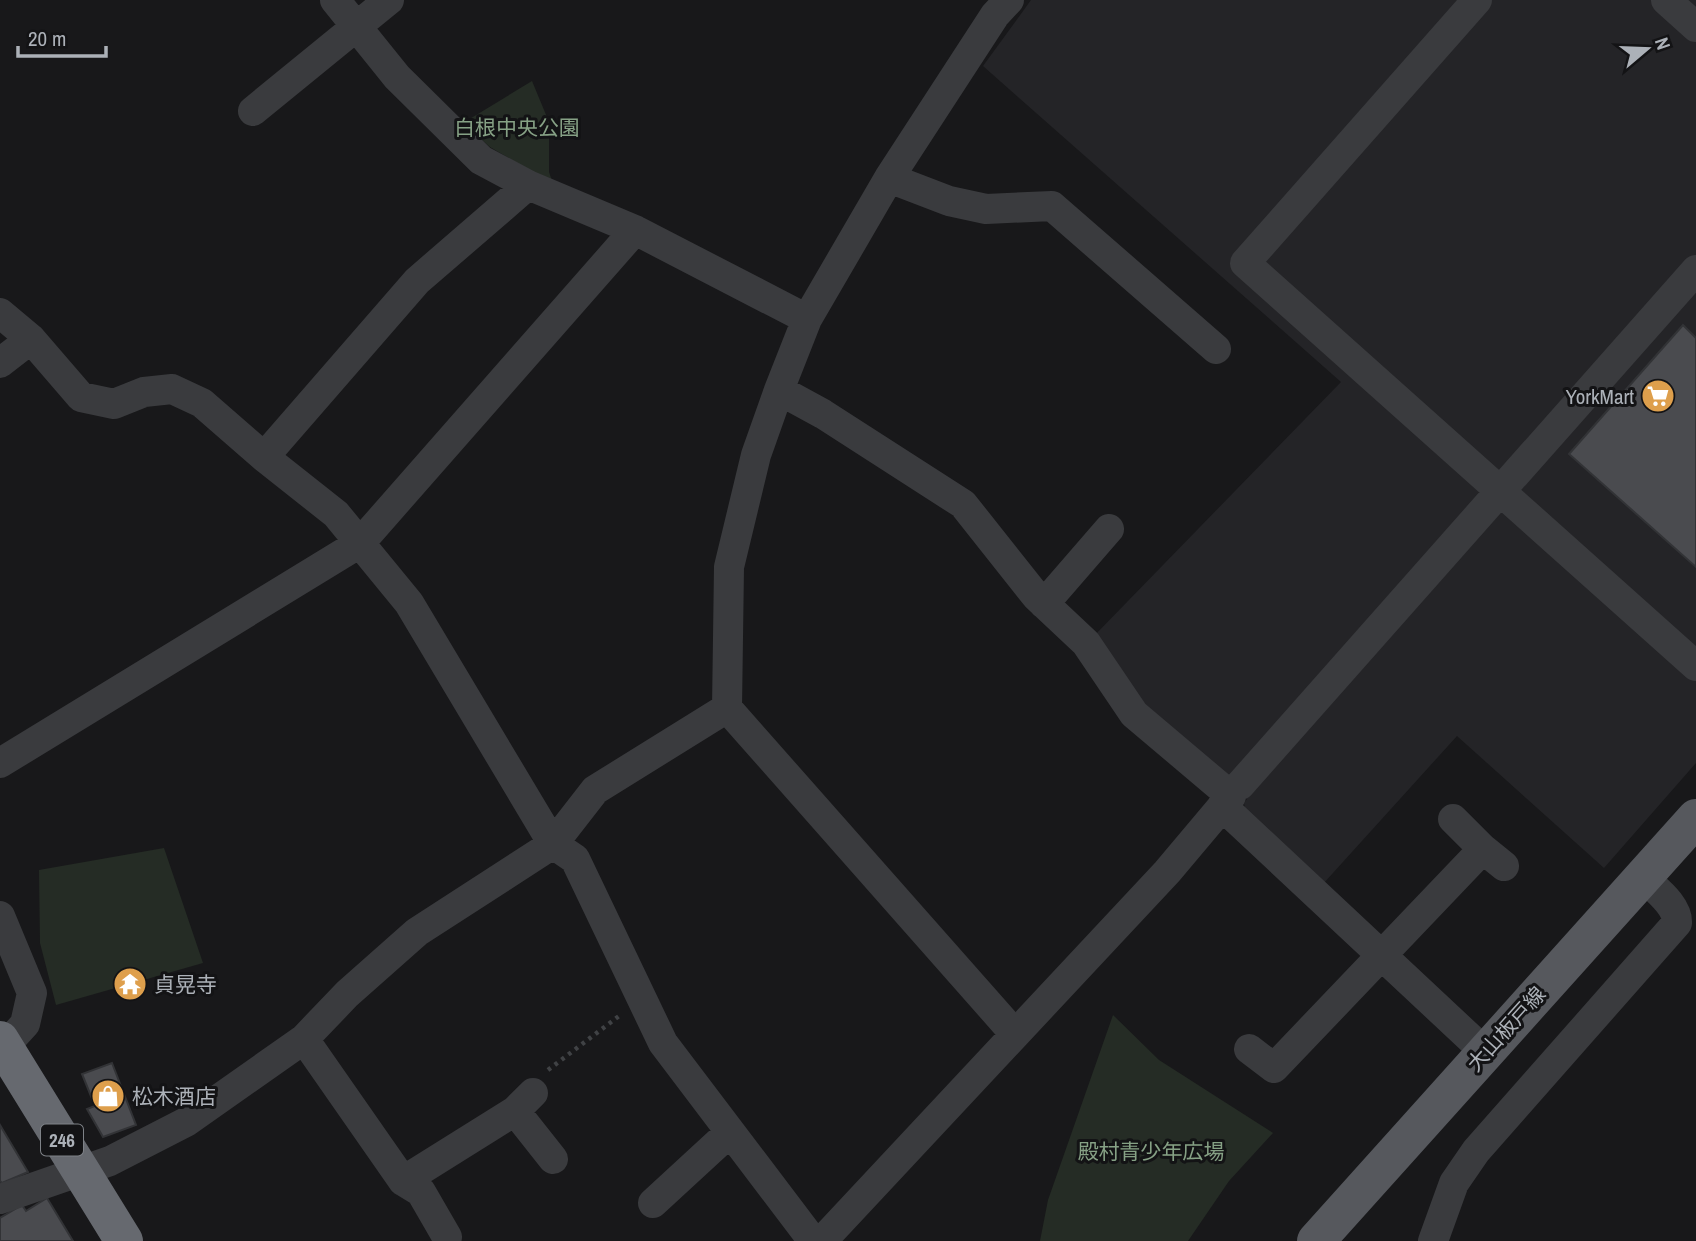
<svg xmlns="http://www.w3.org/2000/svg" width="1696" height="1241" font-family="'Archivo Narrow','Noto Sans JP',sans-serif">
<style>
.built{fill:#242427}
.green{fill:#252c25}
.building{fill:#4a4b4f;stroke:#323336;stroke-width:2}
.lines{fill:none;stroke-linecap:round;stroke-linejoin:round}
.path{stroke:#404245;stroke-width:4.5;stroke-dasharray:3.5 5;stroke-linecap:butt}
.minor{stroke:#3a3b3e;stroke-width:30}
.major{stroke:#56585d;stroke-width:38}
.highway{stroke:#66696f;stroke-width:38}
.labels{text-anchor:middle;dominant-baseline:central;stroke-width:6;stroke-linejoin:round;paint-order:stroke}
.shield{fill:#131315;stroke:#7e8287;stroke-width:2}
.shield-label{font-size:19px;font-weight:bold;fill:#acb1b8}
.park-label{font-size:21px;fill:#86a185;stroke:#131315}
.poi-label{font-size:21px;fill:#acb1b8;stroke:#131315;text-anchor:start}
.street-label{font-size:21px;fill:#acb1b8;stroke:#131315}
</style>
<rect width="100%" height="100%" fill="#18181a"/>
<path class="built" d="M1031,0H1696V763L1604,868L1457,736L1323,884L1246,814L1244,803L1247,799L1223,773L1143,710L1092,638L1341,382L983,66Z"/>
<path class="green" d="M532,81L549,122V172L553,184L490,147L463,123Z
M164,848L203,963L56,1005L40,943L39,870Z
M1113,1015L1159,1060L1273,1133L1229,1181L1188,1241H1040L1048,1200Z"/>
<path class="building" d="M1683,325L1696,338V567L1569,454Z
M112,1063L136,1125L103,1137L87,1109L95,1106L82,1074Z
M0,1125L28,1172L2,1183L0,1181Z
M47,1198L73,1241H0V1218L22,1205L26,1211Z"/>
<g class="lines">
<path class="path" d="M548,1070L619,1016"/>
<path class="minor" d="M335,0L397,77L481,160L528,185L635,230L807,319
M1477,0L1245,263L1696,666
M1666,0L1696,27
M253,111L389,0
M889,178L949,201L986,209L1052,206L1216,349
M0,313L31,339L81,397L114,404L144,392L172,389L202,403L264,457L336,514L409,603L553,844L575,859L663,1043L813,1241
M0,363L31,339
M779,390L823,414L963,504L1036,596L1086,643L1134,714L1231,796L1167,872L822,1241
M264,457L417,281L528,185
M1044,604L1109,529
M727,708L1014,1033
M0,763L360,543L635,230
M1240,785L1696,270
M1222,806L1485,1052
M1483,849L1504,866
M0,916L32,993L25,1024L4,1047
M304,1039L403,1181L421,1192L447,1237
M1249,1049L1274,1068L1483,849L1453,819
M515,1111L553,1159
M403,1181L515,1111L533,1093
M0,1199L110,1161L186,1122L304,1039L347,994L417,932L553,844L595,790L727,708L729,567L756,455L779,390L807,319L889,178L995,15L1009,0
M653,1203L729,1133
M1433,1241L1454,1183L1476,1151L1677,923C1678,905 1655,889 1643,877"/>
<path class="major" d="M1316,1241L1696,818"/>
<path class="highway" d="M0,1040L124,1241"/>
</g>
<defs>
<symbol id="supermarket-disc" viewBox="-11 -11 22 22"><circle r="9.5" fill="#de9f4c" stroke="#131315"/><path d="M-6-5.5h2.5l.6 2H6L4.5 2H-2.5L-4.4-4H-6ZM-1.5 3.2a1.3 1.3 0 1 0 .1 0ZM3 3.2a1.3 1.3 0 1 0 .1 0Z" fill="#fff"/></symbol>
<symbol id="temple-disc" viewBox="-11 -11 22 22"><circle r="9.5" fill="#de9f4c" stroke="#131315"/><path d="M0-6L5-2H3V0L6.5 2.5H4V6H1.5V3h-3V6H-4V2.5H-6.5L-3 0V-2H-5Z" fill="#fff"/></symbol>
<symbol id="shop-disc" viewBox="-11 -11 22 22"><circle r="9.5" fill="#de9f4c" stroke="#131315"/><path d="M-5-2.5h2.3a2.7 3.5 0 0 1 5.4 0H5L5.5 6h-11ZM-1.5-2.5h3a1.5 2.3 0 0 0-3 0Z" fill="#fff"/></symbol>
</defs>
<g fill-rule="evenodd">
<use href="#supermarket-disc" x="1639" y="377" width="38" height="38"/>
<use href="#temple-disc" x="111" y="965" width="38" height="38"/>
<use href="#shop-disc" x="89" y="1077" width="38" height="38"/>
</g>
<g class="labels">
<rect class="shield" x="41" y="1124.5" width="42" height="31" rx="5"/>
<g class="shield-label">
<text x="62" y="1140">246</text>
</g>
<g class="park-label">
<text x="517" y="127">白根中央公園</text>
<text x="1151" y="1151">殿村青少年広場</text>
</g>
<g class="poi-label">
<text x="1634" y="396" text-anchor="end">YorkMart</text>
<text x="154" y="984">貞晃寺</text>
<text x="132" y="1096">松木酒店</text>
</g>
<g class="street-label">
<text transform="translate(1506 1029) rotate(-48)">大山板戸線</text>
</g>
</g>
<g transform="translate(1647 49) rotate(71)" stroke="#131315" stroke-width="5" paint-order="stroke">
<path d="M0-5L12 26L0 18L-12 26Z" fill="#acb1b8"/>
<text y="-10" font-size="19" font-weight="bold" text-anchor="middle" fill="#acb1b8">N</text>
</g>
<path d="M18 46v10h88v-10" fill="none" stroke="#acb1b8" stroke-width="3.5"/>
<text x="28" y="46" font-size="21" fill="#acb1b8" stroke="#131315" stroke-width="5" paint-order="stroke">20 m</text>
</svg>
